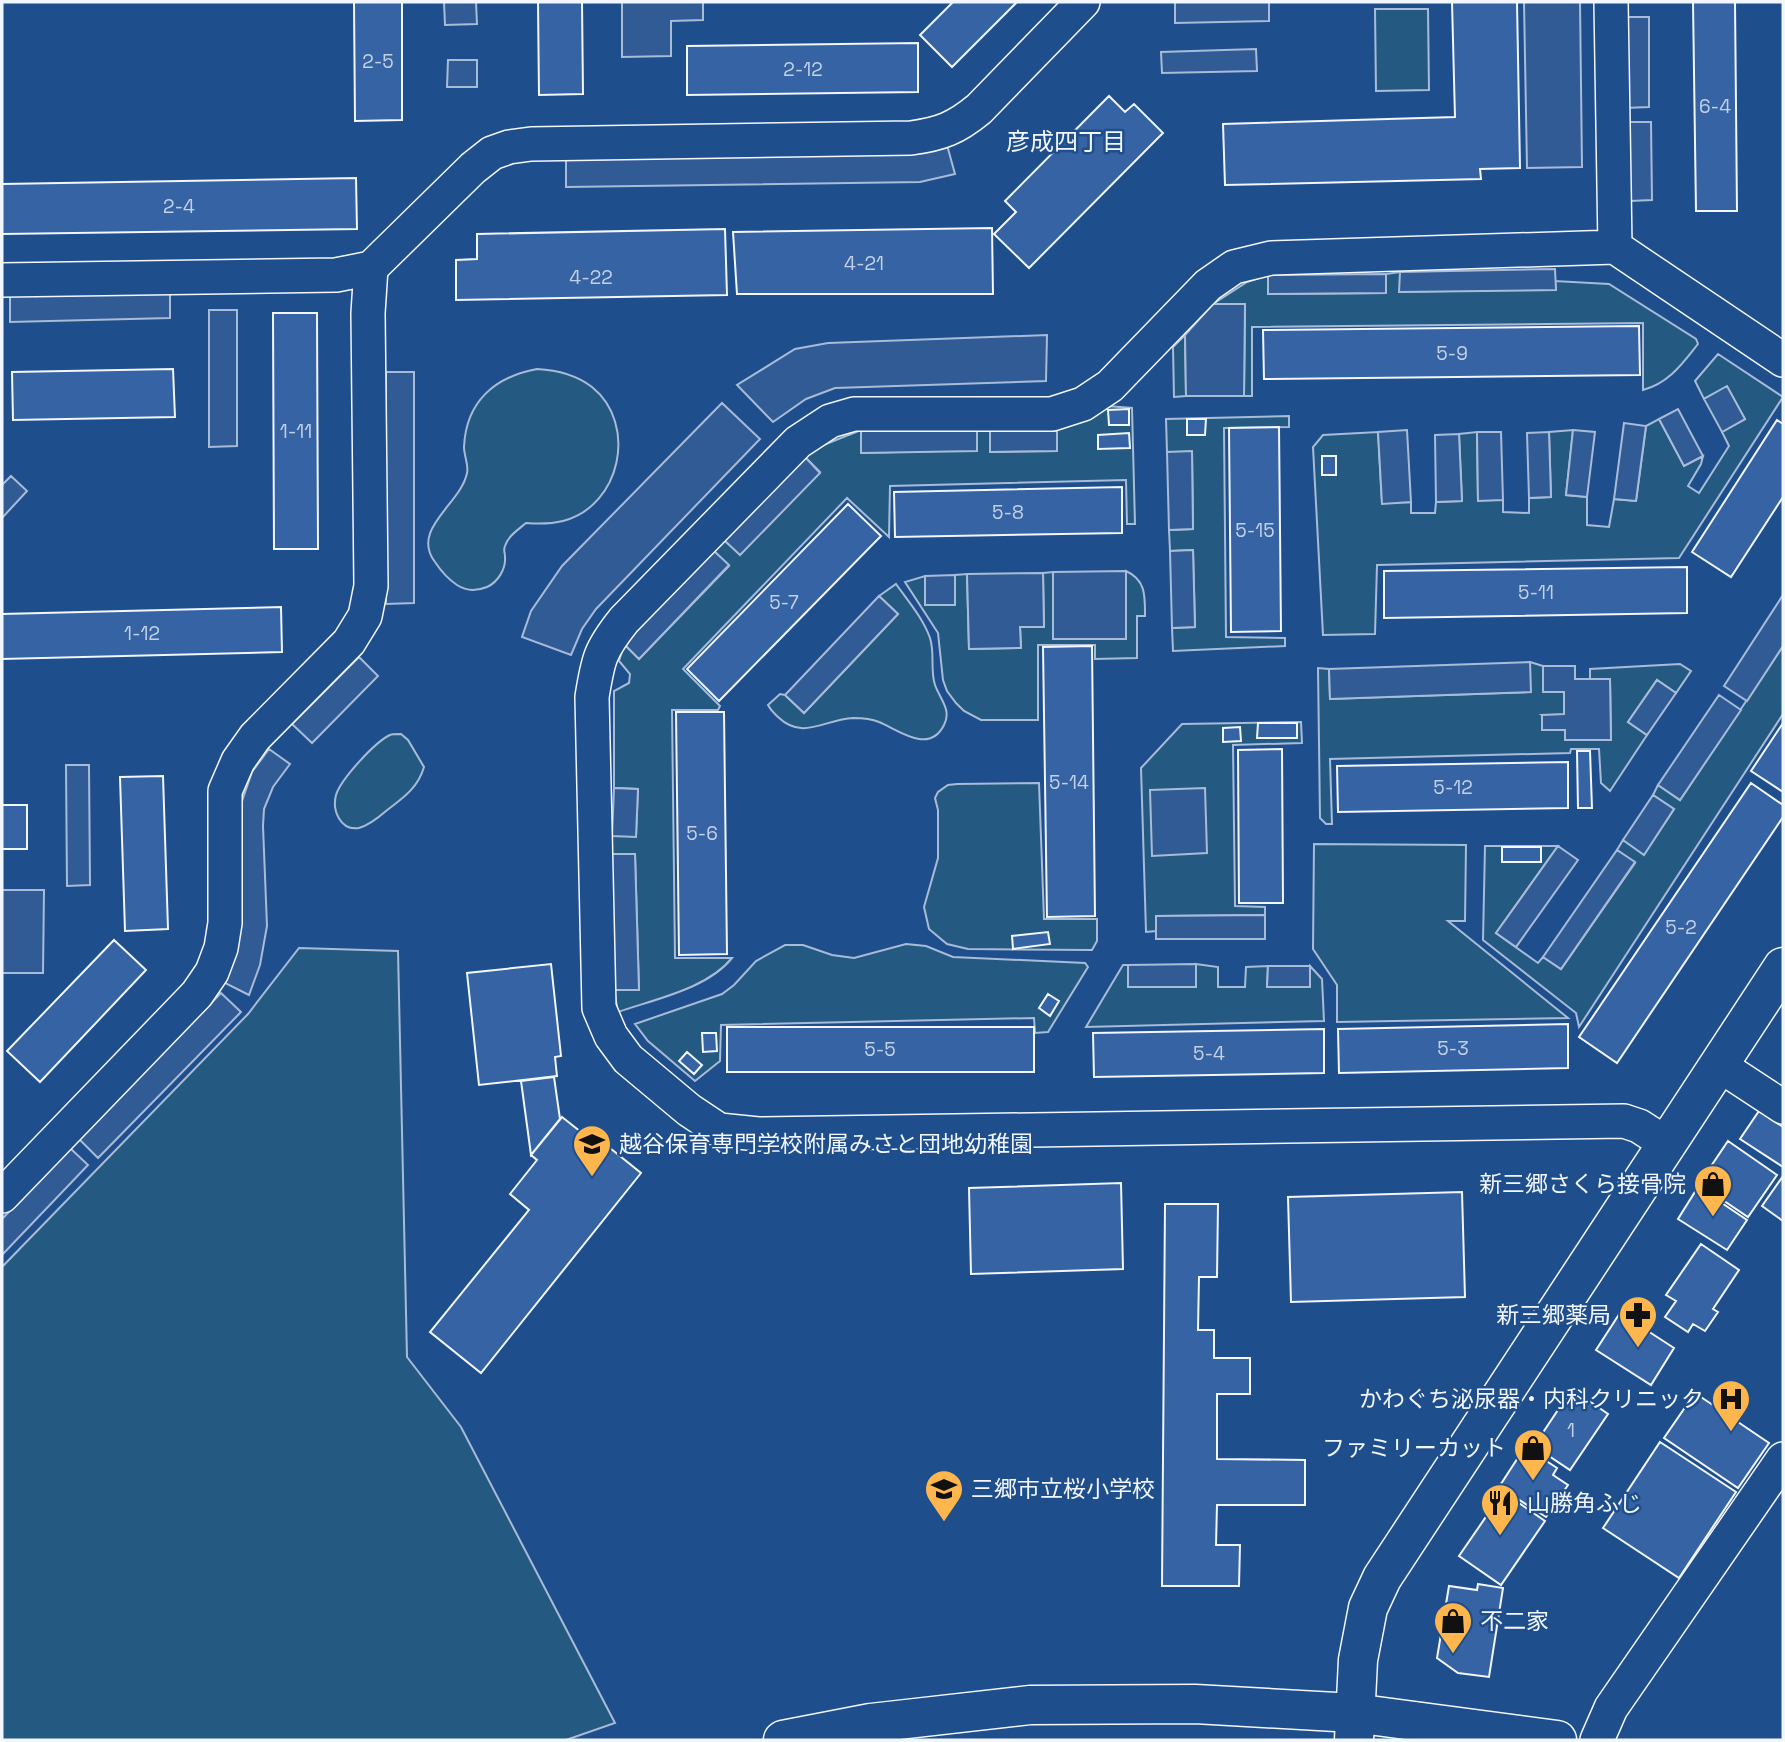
<svg xmlns="http://www.w3.org/2000/svg" width="1785" height="1742" font-family="'Space Grotesk','Noto Sans JP',sans-serif">
<style>
.green{fill:#245a82;stroke:#a8bbd7;stroke-width:2}
.parking{fill:#305b95;stroke:#a8bbd7;stroke-width:2}
.building{fill:#3563a3;stroke:#f2f6ff;stroke-width:2}
.lines{fill:none;stroke-linecap:round;stroke-linejoin:round}
.street-casing{stroke:#f2f6ff;stroke-width:36}
.secondary-casing{stroke:#f2f6ff;stroke-width:41}
.street{stroke:#1f4e8c;stroke-width:33}
.secondary{stroke:#1f4e8c;stroke-width:38}
.labels{text-anchor:middle;dominant-baseline:central;stroke-width:5;stroke-linejoin:round;paint-order:stroke}
.number-label{font-size:19px;fill:#c3d1e8}
.poi-label{font-size:23px;fill:#f2f6ff;stroke:#1f4e8c;text-anchor:start}
.neighbourhood-label{font-size:24px;fill:#f2f6ff;stroke:#1f4e8c}
</style>
<rect width="100%" height="100%" fill="#1f4e8c"/>
<path class="green" d="M1375,9H1428L1429,90L1376,91Z
M1400,272V292L1556,289L1555,281L1609,284L1696,339L1698,344C1682,364 1669,383 1643,390V323L1252,327V396H1244L1245,304H1213L1247,282L1268,275V294L1386,293V274Z
M1185,335L1186,396L1174,397L1173,347Z
M1718,354L1783,397L1679,558L1377,565L1375,634L1323,635L1313,447L1323,435L1378,432L1382,503L1411,502V513H1435L1436,502L1462,501L1459,434L1477,432L1478,500H1503V512L1529,513V498L1551,497L1549,432L1573,430L1566,495L1587,497V525L1609,527L1614,499L1636,501L1646,426L1659,419L1684,466L1703,456L1701,464L1688,486L1699,493L1729,446L1722,432L1745,419L1727,387L1704,399L1695,381Z
M537,369C557,370 575,374 592,387C638,424 621,506 563,521C551,524 539,524 526,523C518,530 508,536 505,546C503,551 505,551 505,557C506,569 498,582 487,587C477,591 466,591 457,585C448,579 441,571 435,562C410,529 461,504 467,473C469,465 464,456 464,447C466,402 494,377 537,369Z
M1107,406L1132,408L1135,524H1127L1126,480L890,486L889,537L847,498L683,669L720,706L718,710H672L675,958H732C707,989 655,999 618,1012L614,990L639,989L635,854H610L612,836H636L638,789L614,788V691L629,683L630,674L619,661L624,644L639,659L729,566L714,551L724,540L740,554L820,472L805,457L821,446L861,430V453L977,450V429L990,430L991,452L1057,451V429Z
M1289,416V427L1224,428L1226,637L1285,638V646L1173,651L1172,628L1195,627L1193,550L1170,551L1169,530L1193,529L1192,452H1167L1166,419Z
M1126,571C1146,580 1145,596 1145,616H1137V658L1095,659V645H1038V720H981L964,711L956,703L947,691L943,680L938,633L905,582L925,576V605H955V575L967,574L969,649L1021,648L1020,627L1044,626L1043,573L1053,572L1054,639H1126Z
M896,584C908,601 923,618 930,638C935,653 930,670 935,685C940,699 952,710 944,725C929,755 899,730 879,722C872,719 861,718 853,718C825,719 803,741 778,717C774,713 771,711 768,705L780,694L785,695L804,713L898,614L879,596Z
M1783,646V714L1579,1027L1576,1013L1483,940L1485,846H1558L1496,933L1538,963L1543,957L1561,969L1635,863L1617,850L1623,840L1644,854L1674,809L1653,795L1658,785L1680,800Z
M1530,662L1543,666V692H1564V715H1542L1565,730L1566,740L1611,739L1610,679H1590V669L1680,664L1691,671L1676,693L1657,680L1628,722L1647,735L1610,791L1601,783L1599,749H1571L1570,753L1330,759L1332,824H1326L1320,818L1318,668L1329,669L1330,699L1530,692Z
M1301,722L1302,743L1233,745L1235,906L1265,907V915L1157,916L1156,931L1146,932L1141,768L1182,724Z
M401,734L408,740L424,767C418,788 403,798 386,811C378,818 369,825 359,828C340,831 332,810 336,795C341,779 375,742 390,735C391,734 399,734 401,734Z
M1039,783L1044,919H1097V941L1092,950L968,949L947,944L929,929L924,907L938,858V810L935,798L938,792L948,785L957,784Z
M1314,844L1466,845L1465,921H1448L1568,1018L1337,1022V985L1313,949Z
M906,944L926,946L953,957L1085,963L1088,967L1048,1032L1035,1033L1034,1018L721,1025L720,1061L695,1081L648,1041L635,1024L722,994L734,985L756,961L785,945H803L832,955L854,958Z
M299,948L398,951L407,1357L461,1427L615,1723L566,1740H2V1267L248,1014Z
M1196,964L1218,967V987H1245L1246,967L1268,966L1267,987H1309L1310,966L1322,979L1324,1021L1086,1027L1123,965H1128V987H1195Z"/>
<path class="parking" d="M444,2H476L477,24L445,25Z
M622,2H703V20L671,21V56L622,57Z
M1175,2H1269V21L1175,23Z
M1524,2H1580L1582,167L1527,168Z
M1625,17H1649V107L1625,108Z
M1256,49L1257,71L1162,73L1161,52Z
M448,60H477V87H447Z
M1628,122H1651L1652,200L1630,201Z
M947,145L955,174L920,182L566,187V160L903,153Z
M1555,269L1556,290L1399,292L1400,272Z
M1386,274V293L1268,294V275Z
M170,290V318L10,322V294Z
M1213,304H1245L1244,396H1186L1185,335Z
M209,310H237V446L209,447Z
M1047,335L1046,381L835,388L806,399L773,422L737,385L795,349L828,343Z
M386,372H414V603L386,604Z
M1727,386L1745,419L1722,432L1704,399Z
M722,403L760,439L596,609L582,629L571,655L522,637L531,611L562,566Z
M1678,409L1703,456L1684,466L1659,419Z
M1624,423L1646,426L1636,501L1614,499Z
M977,429V451L861,453V430Z
M1057,429V451L990,452V430Z
M1407,430L1411,502L1382,504L1378,432Z
M1573,430L1595,432L1587,497L1566,495Z
M1477,432H1501L1503,500L1478,501Z
M1549,432L1551,497L1529,498L1527,433Z
M1459,434L1462,501L1436,502L1435,435Z
M1192,451L1193,529L1169,530L1167,452Z
M805,457L820,473L740,555L724,540Z
M11,476L27,491L2,518V485Z
M1193,550L1195,627L1172,628L1170,551Z
M714,551L729,565L639,659L624,644Z
M1126,571V639H1053V572Z
M1043,573L1044,627H1020L1021,648L969,649L967,574Z
M955,575V605H925V576Z
M1783,595V646L1747,701L1724,686Z
M879,596L898,614L804,713L785,695Z
M359,657L378,676L312,743L292,724Z
M1530,662L1531,692L1330,699L1329,669Z
M1543,666H1575V679H1610L1611,740H1565V730H1542V715L1564,714V692H1543Z
M1657,680L1676,693L1647,735L1628,722Z
M1719,695L1741,710L1680,800L1658,785Z
M269,749L290,764L273,787L264,809L263,826L267,926L260,965L249,995L223,982L240,807L252,772Z
M66,765H89L90,885L67,886Z
M614,788L638,789L636,837L612,836Z
M1205,788L1207,853L1152,856L1150,790Z
M1653,795L1674,809L1644,855L1623,840Z
M1558,846L1578,860L1516,947L1496,933Z
M1617,850L1635,862L1561,969L1543,957Z
M610,854H635L639,990H614Z
M2,890H44L43,973H2Z
M1265,915V939H1156V916Z
M1196,964V987H1128V965Z
M1268,966H1310V987H1267Z
M221,993L241,1012L98,1158L79,1139Z
M70,1148L88,1165L2,1255V1219Z"/>
<path class="building" d="M354,2H402V120L355,121Z
M538,2H582L583,94L539,95Z
M953,2H1017L952,67L920,35Z
M1452,2H1517L1520,168L1480,169L1481,179L1225,185L1223,124L1455,117Z
M1693,2H1735L1737,211H1696Z
M918,43V92L687,95V46Z
M1109,96L1125,112L1134,104L1163,133L1029,268L994,234L1016,212L1005,201Z
M356,178L357,229L2,234V184Z
M992,228L993,294H737L733,232Z
M725,229L727,295L456,300V260L477,259V234Z
M273,313H317L318,549H274Z
M1639,326L1640,375L1264,379L1263,330Z
M173,369L175,417L13,420L12,372Z
M1129,409V425H1109L1108,410Z
M1187,419H1206L1205,435H1187Z
M1777,420L1783,424V497L1731,577L1692,552Z
M1279,427L1281,631L1231,632L1229,428Z
M1129,433L1130,448L1098,449V435Z
M1322,456H1336V475H1322Z
M1122,487V533L895,537L894,492Z
M848,504L881,536L719,701L687,669Z
M1687,567V613L1384,618V571Z
M281,607L282,652L2,659V614Z
M1092,646L1095,916L1047,917L1043,647Z
M676,712H724L727,954L679,955Z
M1258,723H1297V738H1257Z
M1783,723V792L1751,771Z
M1240,727L1241,741L1223,742V728Z
M1282,749L1283,903H1239L1238,750Z
M1577,751H1590L1592,808H1578Z
M1568,762V808L1338,812L1337,766Z
M163,776L168,929L125,931L120,777Z
M1751,783L1783,805V817L1617,1063L1579,1037Z
M2,805H27V849H2Z
M1502,847H1541V862H1502Z
M1048,932L1050,944L1013,949L1012,936Z
M114,940L146,970L40,1082L7,1051Z
M551,964L561,1056L555,1057L557,1076L479,1085L467,973Z
M1048,994L1059,1001L1050,1016L1039,1008Z
M1568,1024V1068L1339,1073L1338,1029Z
M727,1027H1034V1072H727Z
M1324,1029V1073L1094,1077L1093,1033Z
M702,1033H716L717,1051L703,1052Z
M687,1052L702,1065L694,1074L679,1061Z
M554,1077L560,1119L531,1155L521,1081Z
M1759,1111L1783,1127V1167L1740,1139Z
M562,1117L586,1136L590,1132L641,1173L481,1373L430,1332L529,1210L510,1194L537,1160L531,1155Z
M1728,1141L1777,1175L1748,1217L1699,1184Z
M1783,1176V1221L1762,1206Z
M1121,1183L1123,1269L971,1274L969,1188Z
M1698,1187L1747,1220L1727,1250L1678,1219Z
M1462,1192L1465,1297L1291,1302L1288,1197Z
M1165,1204H1218L1217,1277H1199L1198,1330H1214V1358H1250V1394H1217V1459L1305,1460V1505H1217L1216,1545H1240L1239,1586H1162Z
M1701,1244L1739,1270L1713,1309L1718,1312L1705,1331L1693,1324L1688,1332L1665,1317L1676,1301L1666,1295Z
M1620,1313L1674,1348L1651,1385L1596,1350Z
M1572,1389L1608,1414L1570,1470L1534,1446Z
M1695,1393L1769,1443L1738,1488L1664,1438Z
M1660,1442L1736,1492L1679,1578L1603,1528Z
M1525,1447L1557,1468L1553,1475L1568,1485L1546,1517L1499,1487Z
M1503,1492L1545,1521L1501,1585L1459,1556Z
M1478,1584L1503,1588L1489,1677L1458,1673L1437,1658L1449,1586L1477,1590Z"/>
<g class="lines">
<defs>
<path id="street" d="M1611,2L1615,247L1271,258L1234,267L1208,285L1110,386L1083,404L1052,414H854L830,421L798,442L624,620C600,650 598,659 592,697L599,1008L611,1036L628,1059L689,1110L719,1130L758,1134L1624,1121L1639,1126L1667,1144
M1615,247L1783,360
M2,280L336,275L371,268
M1719,1065L1783,1107
M2,1196L197,994L212,972L221,948L225,923V791L238,761L255,737L349,642L365,616L371,586L368,313L371,268L473,168L492,153L509,147L531,144L911,138C941,134 956,128 979,109L1083,2
M1597,1740L1611,1708L1783,1459"/>
<path id="secondary" d="M783,1740L871,1723L1030,1705L1195,1704L1354,1713L1557,1740
M1354,1740L1358,1660L1368,1608L1382,1578L1783,967"/>
</defs>
<use href="#street" class="street-casing"/>
<use href="#secondary" class="secondary-casing"/>
<use href="#street" class="street"/>
<use href="#secondary" class="secondary"/>
</g>
<defs>
<symbol id="school-pin" viewBox="-11 -11 22 30"><path d="M0 17L-7.5 6A9.5 9.5 0 1 1 7.5 6Z" fill="#ffb74d" stroke="#1f4e8c"/><path d="M0-5L7-2L0 1L-7-2ZM-4 1L0 2.5L4 1V4Q0 6-4 4Z" fill="#111"/></symbol>
<symbol id="shop-pin" viewBox="-11 -11 22 30"><path d="M0 17L-7.5 6A9.5 9.5 0 1 1 7.5 6Z" fill="#ffb74d" stroke="#1f4e8c"/><path d="M-5-2.5h2.3a2.7 3.5 0 0 1 5.4 0H5L5.5 6h-11ZM-1.5-2.5h3a1.5 2.3 0 0 0-3 0Z" fill="#111"/></symbol>
<symbol id="pharmacy-pin" viewBox="-11 -11 22 30"><path d="M0 17L-7.5 6A9.5 9.5 0 1 1 7.5 6Z" fill="#ffb74d" stroke="#1f4e8c"/><path d="M-2-6h4v4h4v4h-4v4h-4v-4h-4v-4h4Z" fill="#111"/></symbol>
<symbol id="hospital-pin" viewBox="-11 -11 22 30"><path d="M0 17L-7.5 6A9.5 9.5 0 1 1 7.5 6Z" fill="#ffb74d" stroke="#1f4e8c"/><path d="M-5-5h3v3.5h4V-5h3V5h-3V1.5h-4V5h-3Z" fill="#111"/></symbol>
<symbol id="restaurant-pin" viewBox="-11 -11 22 30"><path d="M0 17L-7.5 6A9.5 9.5 0 1 1 7.5 6Z" fill="#ffb74d" stroke="#1f4e8c"/><path d="M-5-6h1v4h1v-4h1v4h1v-4h1v5L-1.5 .5V6h-2V.5L-5-1ZM5-6V6H3V1.5H1.5Q1.5-4 5-6Z" fill="#111"/></symbol>
</defs>
<g fill-rule="evenodd">
<use href="#school-pin" x="570" y="1122" width="44" height="60"/>
<use href="#shop-pin" x="1691" y="1162" width="44" height="60"/>
<use href="#pharmacy-pin" x="1616" y="1293" width="44" height="60"/>
<use href="#hospital-pin" x="1709" y="1377" width="44" height="60"/>
<use href="#shop-pin" x="1511" y="1426" width="44" height="60"/>
<use href="#school-pin" x="922" y="1467" width="44" height="60"/>
<use href="#restaurant-pin" x="1478" y="1481" width="44" height="60"/>
<use href="#shop-pin" x="1431" y="1599" width="44" height="60"/>
</g>
<g class="labels">
<g class="number-label">
<text x="378" y="61">2-5</text>
<text x="803" y="69">2-12</text>
<text x="1715" y="106">6-4</text>
<text x="179" y="206">2-4</text>
<text x="864" y="263">4-21</text>
<text x="591" y="277">4-22</text>
<text x="1452" y="353">5-9</text>
<text x="296" y="431">1-11</text>
<text x="1008" y="512">5-8</text>
<text x="1255" y="530">5-15</text>
<text x="1536" y="592">5-11</text>
<text x="784" y="602">5-7</text>
<text x="142" y="633">1-12</text>
<text x="1069" y="782">5-14</text>
<text x="1453" y="787">5-12</text>
<text x="702" y="833">5-6</text>
<text x="1681" y="927">5-2</text>
<text x="1453" y="1048">5-3</text>
<text x="880" y="1049">5-5</text>
<text x="1209" y="1053">5-4</text>
<text x="1571" y="1430">1</text>
</g>
<g class="poi-label">
<text x="619" y="1144">越谷保育専門学校附属みさと団地幼稚園</text>
<text x="1686" y="1184" text-anchor="end">新三郷さくら接骨院</text>
<text x="1611" y="1315" text-anchor="end">新三郷薬局</text>
<text x="1704" y="1399" text-anchor="end">かわぐち泌尿器・内科クリニック</text>
<text x="1506" y="1448" text-anchor="end">ファミリーカット</text>
<text x="971" y="1489">三郷市立桜小学校</text>
<text x="1527" y="1503">山勝角ふじ</text>
<text x="1480" y="1621">不二家</text>
</g>
<g class="neighbourhood-label">
<text x="1066" y="141">彦成四丁目</text>
</g>
</g>
<rect width="1785" height="1742" fill="none" stroke="#f2f6ff" stroke-width="7"/>
</svg>
